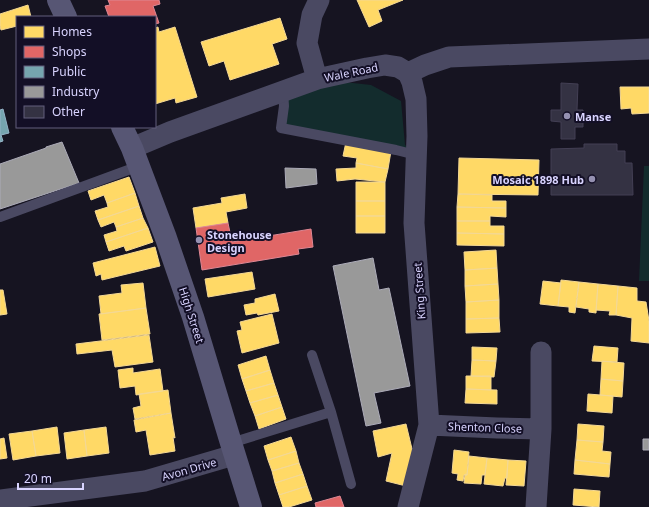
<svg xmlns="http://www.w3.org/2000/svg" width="649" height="507" font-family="'Noto Sans',sans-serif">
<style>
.green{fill:#132c2d}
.homes{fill:#ffd966;stroke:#f4d894}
.shops{fill:#e06666;stroke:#de8794}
.public{fill:#76a5af;stroke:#94b3c7}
.industry{fill:#999;stroke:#acabb8}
.building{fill:#343243;stroke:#433f54}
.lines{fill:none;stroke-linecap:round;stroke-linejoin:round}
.lane{stroke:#4a4962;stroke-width:10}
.street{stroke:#4a4962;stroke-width:21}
.secondary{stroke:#575674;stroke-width:22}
.poi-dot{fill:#9591b1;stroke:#130f26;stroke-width:1.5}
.labels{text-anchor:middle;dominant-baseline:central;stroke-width:4;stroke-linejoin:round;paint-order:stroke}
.street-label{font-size:11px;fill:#d9d4ff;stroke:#130f26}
.poi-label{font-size:11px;font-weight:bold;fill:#d9d4ff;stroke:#130f26;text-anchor:start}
</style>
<rect width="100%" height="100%" fill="#161421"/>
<path class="green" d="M317,79L371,85L401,101L405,145L416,155L281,128L283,91Z
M644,166H649V281H639Z"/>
<path class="homes" d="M357,0H403L378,10L382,21L369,27Z
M28,5L31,17H17V26L1,30L0,26V14Z
M280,18L287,39L272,44L279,64L230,80L224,61L209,66L201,42Z
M158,27L159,32L175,27L197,97L176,103L175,98L155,104V28Z
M620,87H649V113L632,114L631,108L621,109Z
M346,142L391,151L388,169L356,163L357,158L343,156Z
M459,158L539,160L538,195L458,194Z
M356,163L388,169L385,182L355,179L337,181L336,169L356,168Z
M129,177L135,193L107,203L104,195L91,200L88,191Z
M356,182H385V201H356Z
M135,193L139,206L98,220L95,211L108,207L107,203Z
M245,194L247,208L226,212L228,223L196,228L193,208L222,203L221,198Z
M458,194L492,195V201H506V208L457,207Z
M356,201H385V216H356Z
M139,206L143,218L116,227L114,222L101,227L98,220Z
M457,207L506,208V217L490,216V221H457Z
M356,216H385V233H356Z
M143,218L148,228L106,242L104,235L117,231L116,227Z
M457,221H490V226H504V234L457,233Z
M148,228L153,242L126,251L124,246L109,251L106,242Z
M457,233L504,234V246L457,245Z
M155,247L160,266L102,280L101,274L96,276L93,263Z
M496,250L497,268L465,270L464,252Z
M497,268L498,284L465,286V270Z
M252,272L255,289L208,297L205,279Z
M561,280L579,282L575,313L569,312V307L558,306Z
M543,281L561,283L558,306L540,304Z
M579,282L598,284L596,313L589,312V309L576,307Z
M143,283L146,308L101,314L99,296L122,293L121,285Z
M498,284L499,300L466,302L465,286Z
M598,284L618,286L616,315H609L610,311L596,310Z
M618,286L637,288V301L646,302L649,321V343L631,341L632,318L616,315Z
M0,290H3L7,314L0,315Z
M275,294L279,311L258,315L257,313L246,315L244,305L255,303V299Z
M499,300V318L466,319V302Z
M146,308L150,334L102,340L99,314Z
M272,314L279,343L242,353L237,331L242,330L240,322Z
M499,318L500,332L466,333V319Z
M149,335L153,362L115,367L112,350L77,354L76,344Z
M594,346L618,348L617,362L592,361Z
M472,347L497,348L496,361L472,360Z
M266,356L270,370L242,379L238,365Z
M472,360L496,361L494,377L471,376Z
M602,361L624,363L623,381L601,379Z
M133,368V373L160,369L163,391L136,395L135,386L120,388L118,370Z
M270,370L274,383L246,391L242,379Z
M466,376H491V390L466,389Z
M601,379L623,381L622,397L600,395Z
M274,383L278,395L250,403L246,391Z
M466,389L497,390V404L465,403Z
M168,390L171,413L135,419L133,408L141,406L139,394Z
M588,394L613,396L612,413L587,411Z
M278,395L282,407L255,416L250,403Z
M282,407L286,419L259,429L255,416Z
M171,413L175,438L173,437L175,451L150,455L146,430L136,432L134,420Z
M406,424L412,449L415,448L406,486L386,481L392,453L378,457L373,431Z
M578,424L604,426L603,442L577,440Z
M57,427L60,453L36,456L32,431Z
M106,427L109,453L87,456L84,430Z
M84,430L87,456L67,459L64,433Z
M32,431L36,456L13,460L9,434Z
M291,437L296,451L268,460L264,446Z
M4,438L7,458L0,459V439Z
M577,440L603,442L602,451L611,452L610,464L575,460Z
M454,450L469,452L467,475H464L463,481L457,480L458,474L452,473Z
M296,451L299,463L272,471L268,460Z
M469,456L487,458L485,475H482L481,484L464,483L465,474L467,475Z
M487,458L508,460L507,478H505L503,486L484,484Z
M508,460L526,461L524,486L506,485Z
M575,460L610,464L609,477L574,474Z
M299,463L303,474L275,483L272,471Z
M303,474L307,486L279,495L275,483Z
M307,486L312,500L289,507H283L279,495Z
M574,489L600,491L599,507L573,505Z"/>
<path class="shops" d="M108,0H159L160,4L153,6L159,23L155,24V17H109L105,6L110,5Z
M228,223L232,242L311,229L313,247L298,249L299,254L202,270L196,228Z
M340,496L344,507H316L315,503Z"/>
<path class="public" d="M3,109L9,133L1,135L3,141L0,142V110Z"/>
<path class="industry" d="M62,142L79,183L0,209V164L46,148V147Z
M285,168L316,169L317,184L286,188Z
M373,258L379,290L389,288L410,386L374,393L381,423L366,426L333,266Z
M643,439H649V450H643Z"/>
<path class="building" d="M561,83L578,84L577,110H583V127H575V139H561V122L551,121V110H561Z
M584,144H617V151H625V163H632L633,195H551V149L584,148Z"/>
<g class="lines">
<path class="lane" d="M283,91L284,106L281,128L396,150L416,155
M0,217L139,166
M312,355L331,412L351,484
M231,443L331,412"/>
<path class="street" d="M408,73L412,82L416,99L417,136L414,223L429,425L408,507
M317,79L307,43L312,15L319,0
M132,148L170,132L317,79L367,68L385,65L398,67L408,73L425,65L449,57L649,49
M429,425L497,428L541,429
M0,500L145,481L234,455
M536,507L541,429V352"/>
<path class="secondary" d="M58,0L66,17
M122,127L132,148L166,238L193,317L231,443L251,507"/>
</g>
<g class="poi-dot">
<circle cx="567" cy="116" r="4"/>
<circle cx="592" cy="179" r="4"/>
<circle cx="199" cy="240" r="4"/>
</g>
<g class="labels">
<g class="street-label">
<text transform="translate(351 72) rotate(-12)">Wale Road</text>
<text transform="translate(419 291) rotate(-94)">King Street</text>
<text transform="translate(192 315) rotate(72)">High Street</text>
<text transform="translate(485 427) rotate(2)">Shenton Close</text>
<text transform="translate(189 469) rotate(-16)">Avon Drive</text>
</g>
<g class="poi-label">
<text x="575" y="116">Manse</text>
<text x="584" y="179" text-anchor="end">Mosaic 1898 Hub</text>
<text x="207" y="234">Stonehouse<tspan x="207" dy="13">Design</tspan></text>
</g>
</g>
<rect x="16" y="16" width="140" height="112" fill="#130f26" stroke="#625e7d"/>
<rect x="24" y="26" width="20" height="12" fill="#ffd966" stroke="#625e7d"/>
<text x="52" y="36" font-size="12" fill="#d9d4ff">Homes</text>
<rect x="24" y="46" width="20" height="12" fill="#e06666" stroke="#625e7d"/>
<text x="52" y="56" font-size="12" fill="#d9d4ff">Shops</text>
<rect x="24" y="66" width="20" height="12" fill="#76a5af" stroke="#625e7d"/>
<text x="52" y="76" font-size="12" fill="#d9d4ff">Public</text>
<rect x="24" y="86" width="20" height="12" fill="#999999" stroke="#625e7d"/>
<text x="52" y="96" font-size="12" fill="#d9d4ff">Industry</text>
<rect x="24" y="106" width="20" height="12" fill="#343243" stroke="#625e7d"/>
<text x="52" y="116" font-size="12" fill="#d9d4ff">Other</text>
<path d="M18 483v6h65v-6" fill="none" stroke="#d9d4ff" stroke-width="2"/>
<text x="24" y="483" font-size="12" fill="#d9d4ff" stroke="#130f26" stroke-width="3" paint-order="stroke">20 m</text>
</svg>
